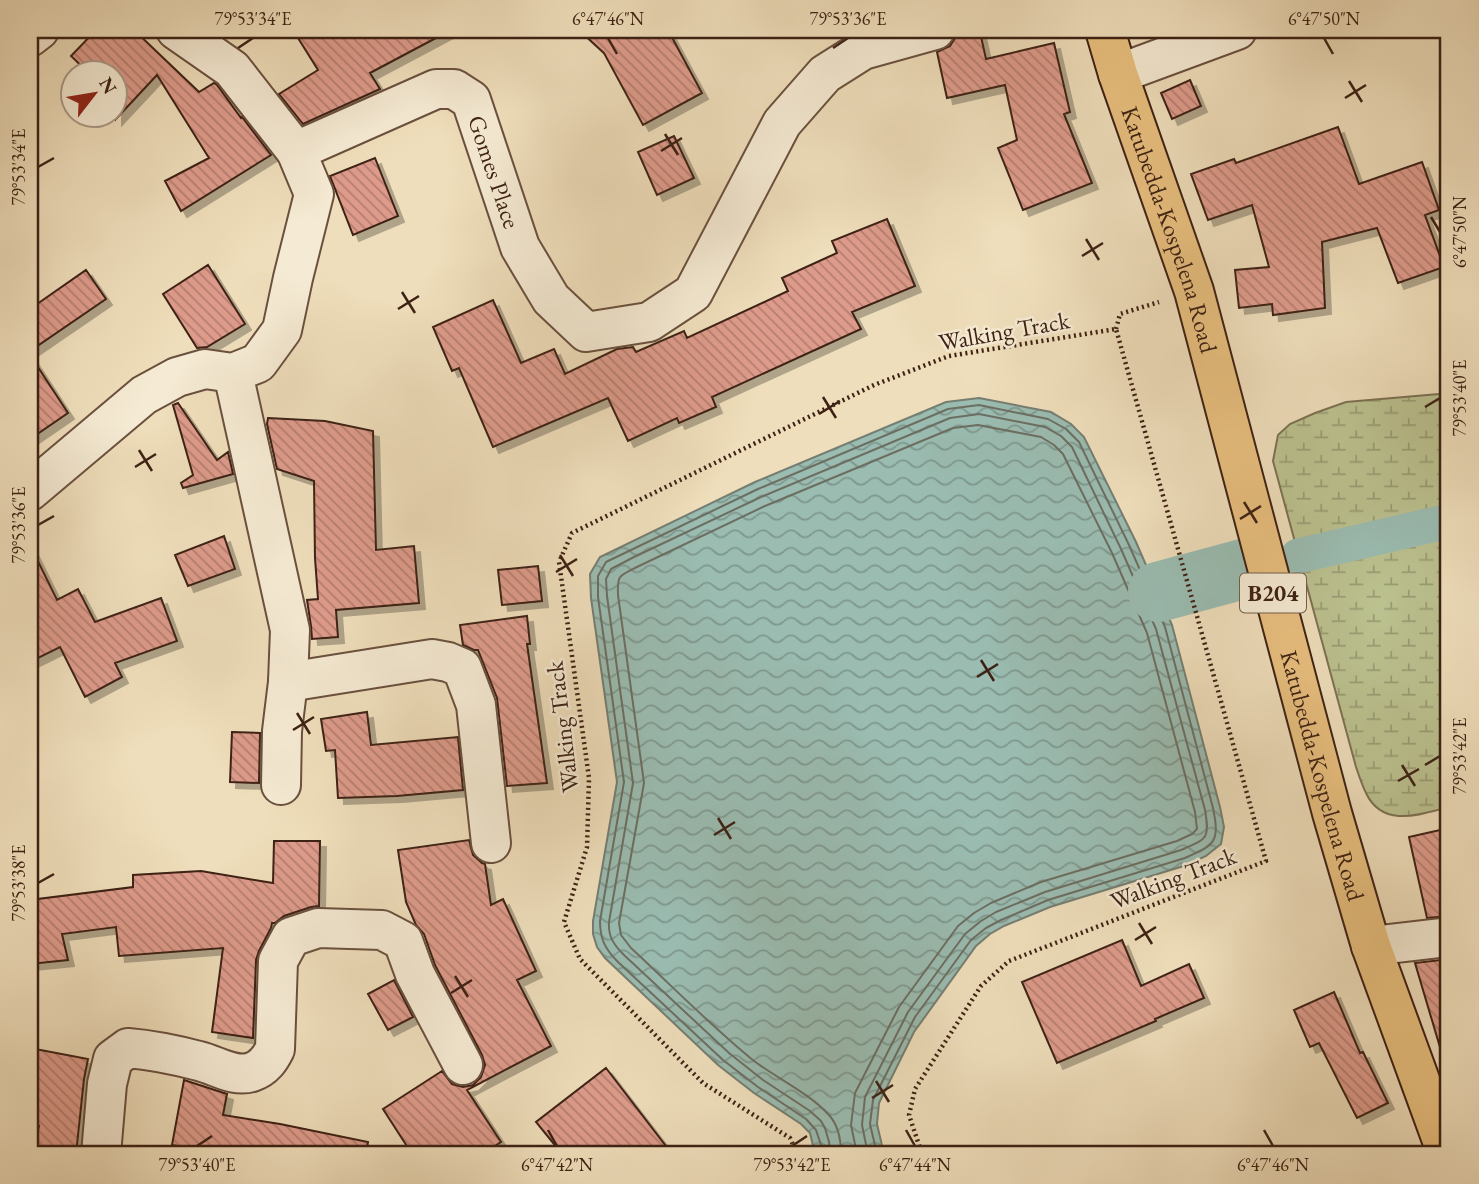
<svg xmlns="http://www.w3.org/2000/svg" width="1479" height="1184" font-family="'EB Garamond',serif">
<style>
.wetland{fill:url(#wetland-marsh);stroke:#7c7152;stroke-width:2}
.water{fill:url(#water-waves);stroke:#757e72;stroke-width:2}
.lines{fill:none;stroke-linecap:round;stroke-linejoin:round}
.shore{stroke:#6c6e62;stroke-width:2}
.canal{stroke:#9abcb1;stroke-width:35}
.river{stroke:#9abcb1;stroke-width:60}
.building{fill:url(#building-back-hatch);stroke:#3d2114;stroke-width:2;filter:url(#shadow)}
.street-casing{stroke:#6a503e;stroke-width:42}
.primary-casing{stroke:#3d2114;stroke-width:42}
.path{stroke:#3d2114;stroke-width:4.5;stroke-dasharray:2 3.5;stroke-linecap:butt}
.street{stroke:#f5ead3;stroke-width:38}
.primary{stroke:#e8bf7e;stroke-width:38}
.ticks{fill:none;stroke:#3d2114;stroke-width:2.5}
.labels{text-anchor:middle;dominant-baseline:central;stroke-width:5;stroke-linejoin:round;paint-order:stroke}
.shield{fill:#f5ead3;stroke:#745d4d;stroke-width:2}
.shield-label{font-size:23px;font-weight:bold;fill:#3d2114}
.street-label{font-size:24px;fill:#3d2114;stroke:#f5ead3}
.neatline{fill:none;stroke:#3d2114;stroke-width:2.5}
.ticks-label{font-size:18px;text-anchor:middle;fill:#3d2114}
</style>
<defs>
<pattern id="wetland-marsh" width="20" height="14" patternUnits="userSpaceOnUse" patternTransform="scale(1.75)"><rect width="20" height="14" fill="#bbc18f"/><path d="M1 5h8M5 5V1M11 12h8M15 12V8" fill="none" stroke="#999c74"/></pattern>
<pattern id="water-waves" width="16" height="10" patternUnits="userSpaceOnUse" patternTransform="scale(1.75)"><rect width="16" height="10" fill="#9abcb1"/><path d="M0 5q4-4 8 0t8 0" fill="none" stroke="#7f988f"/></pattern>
<pattern id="building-back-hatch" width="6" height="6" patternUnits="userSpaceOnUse" patternTransform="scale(1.75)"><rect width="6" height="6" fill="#de9b8b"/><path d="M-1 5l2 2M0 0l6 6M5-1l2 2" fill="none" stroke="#b57e70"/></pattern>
<filter id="shadow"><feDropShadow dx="6" dy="6" stdDeviation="0" flood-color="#0004"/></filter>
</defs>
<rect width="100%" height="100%" fill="#efdebb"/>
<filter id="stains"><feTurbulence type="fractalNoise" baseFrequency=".00286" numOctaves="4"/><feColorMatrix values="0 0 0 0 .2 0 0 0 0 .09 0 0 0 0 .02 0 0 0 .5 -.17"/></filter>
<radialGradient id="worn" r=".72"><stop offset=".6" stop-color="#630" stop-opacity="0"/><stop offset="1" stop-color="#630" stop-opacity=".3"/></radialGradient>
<path class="wetland" d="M1449,391V807C1421,814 1383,829 1366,793C1362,785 1359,776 1356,767L1273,461L1278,435L1290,424L1315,413L1346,402L1439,394Z"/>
<path class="water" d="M979,398L1051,412L1071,424L1084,437L1136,542L1172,625L1220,807L1224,827L1221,844L1206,856L1187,865L1050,907L1004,926L990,934L976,946L914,1032L879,1103L877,1124L884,1154H815L810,1133L801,1124L754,1093L718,1065L605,958L597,947L593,934V921L617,782L591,598L590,574L600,557L755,482L946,402Z"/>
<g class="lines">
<path class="shore" d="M822,1154L821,1145L816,1130L806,1119L758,1087L723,1060L618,962C605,949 600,939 600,921L624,782L598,597V576L606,562L758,489L948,409L979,405L1048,419L1066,429L1079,442L1129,545L1165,627L1213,808C1220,842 1215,845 1185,858L1048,900L1001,920L986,928L971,940L915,1017L873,1100L870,1124L877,1154
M831,1154L829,1142L825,1128L821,1121L810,1111L763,1080L729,1053L624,955C614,945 608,937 609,922L633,783L607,596L606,579L611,569L634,557L761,497L950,418L979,414L1045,427L1061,436L1072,447L1121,549L1156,629L1205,810C1210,839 1207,839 1181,850L1045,892L996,912L981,921L965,934L908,1012L865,1097L862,1125L868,1154
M841,1154C841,1141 838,1124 828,1114C810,1094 777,1078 754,1061C711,1026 672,986 631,948L621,935L619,923L644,783L618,595C617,573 620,576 639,566L765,506L953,428L978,425L1041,437L1054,445L1063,454L1112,553L1147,633L1195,812L1197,829L1192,834L1177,841L1041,882L991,903L974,913L958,926L899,1007L855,1093L851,1125L857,1154"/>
<path class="canal" d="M1298,556L1449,521"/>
<path class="river" d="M1158,592L1243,569"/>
</g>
<path class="building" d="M96,30H134L199,92L214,83L217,85L241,118L242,117L271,155L181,211L165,181L209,158L157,75L116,119V74H90L71,56Z
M293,30H451L370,73L380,89L303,124L279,94L318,70Z
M579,30H668L702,93L643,125L604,53Z
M980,32L986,59L1054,43L1070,112L1064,114L1092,183L1023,210L998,148L1017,140L1005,85L947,98L937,52L950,46L955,38Z
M1190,80L1201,106L1172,119L1161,93Z
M1338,127L1359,184L1422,162L1439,210L1425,215L1444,267L1398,283L1377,228L1322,242L1325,308L1273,315L1272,304L1239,308L1235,270L1269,267L1252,205L1208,220L1191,174L1234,159L1236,163Z
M674,136L694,178L657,195L638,152Z
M375,158L398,216L353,235L330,176Z
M887,219L915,286L852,312L861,329L712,397L716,407L679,423L677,418L628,441L608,398L493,447L459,368L452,371L433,327L493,300L521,363L554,349L565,374L617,349L633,347L636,352L684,331L687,338L788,291L782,278L837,253L832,241Z
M208,265L245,324L207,347L197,348L163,294Z
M86,270L106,299L30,351V309Z
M30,355L68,413L30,439Z
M178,403L217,460L228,452L233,474L183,488L181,483L193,475L173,405Z
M268,418L325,421L373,431L376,550L414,546L419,603L336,610L338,637L312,639L311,626L307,600L318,599L315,558L314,481L277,469L267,424Z
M224,536L235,569L188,586L175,555Z
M30,545L57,600L78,589L95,622L161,598L177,641L115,663L122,677L85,697L60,647L30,662Z
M538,566L542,601L502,605L498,570Z
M527,616L530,644H527L547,783L507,786L497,698L478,650H474L463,645L460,625Z
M367,712L371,745L458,737L463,790L397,796L338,798L335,750L326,751L321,719Z
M232,732L260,733L259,783L230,782Z
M1449,828V916L1427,918L1409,837Z
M469,840L473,855L482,863L485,864L491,905L503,899L536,971L517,980L551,1046L467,1090L501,1142L482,1154H412L383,1109L442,1071L452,1084L463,1087L473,1085L481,1077L485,1065L482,1055L435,965L424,934L416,925L406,902L398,850Z
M274,841H320L319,906L311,907L284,916L275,923H272L271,928L259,951L256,960L253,1038L212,1032L223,948L119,956L116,927L62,934L68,960L30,964V900L133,887V875L201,871L273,883Z
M1122,940L1141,986L1189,964L1204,998L1155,1019L1156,1021L1057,1063L1022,982Z
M1449,959V1053L1442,1054L1415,963Z
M394,980L413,1017L388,1030L368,994Z
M1334,992L1360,1053L1363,1052L1388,1103L1357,1118L1319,1043L1310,1047L1294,1010Z
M30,1048L88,1059L84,1079L76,1154H32L39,1126L30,1127Z
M606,1068L672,1154H562L536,1122Z
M184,1080L227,1094L223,1115L280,1124L368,1142L366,1154H240L216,1151V1153L172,1145Z"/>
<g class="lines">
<defs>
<g id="street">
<path d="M176,30L232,69L296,151"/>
<path d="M30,37L39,30"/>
<path d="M1118,74L1237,30"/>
<path d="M233,373L290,630L288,682L282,731L281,785"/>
<path id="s1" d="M30,491L144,395L177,377L205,369L233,373L258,363L282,330L293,278L314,194L296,151L436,89H454L471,100L520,247L551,299L586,332L649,322L693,293L782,123L825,74L863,50L935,30"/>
<path d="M288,682L432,659L448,662L462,668L476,705L491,843"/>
<path d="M1371,946L1449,937"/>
<path d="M101,1154L107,1084L113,1059L128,1048C152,1050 176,1055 199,1061C216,1065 234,1078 252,1072C264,1068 270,1059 275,1049L278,961L291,937L318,928L382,930L403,941L415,974L463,1065"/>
</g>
<g id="primary">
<path id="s2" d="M1105,30L1118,74L1194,291L1332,813L1371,946L1447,1154"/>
</g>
</defs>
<use href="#street" class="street-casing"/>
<use href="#primary" class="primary-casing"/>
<path class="path" d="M1116,329L1120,314L1159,302
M797,1154L790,1138L703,1083L580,959L564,922L587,847L589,778L559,562L572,533L874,385L949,356L1116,329L1266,861L1009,961L981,986L915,1089L909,1115L922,1154"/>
<use href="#street" class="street"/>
<use href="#primary" class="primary"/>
</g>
<path class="ticks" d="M608,38L617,54M1324,38L1333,54M238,48L253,38M833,48L848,38M1349,81L1362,102M1345,98L1366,85M665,134L678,155M661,151L682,138M38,167L54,158M1431,217L1440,232M1086,239L1099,260M1082,256L1103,243M402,292L415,313M398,309L419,296M823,397L836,418M1425,407L1440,398M819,414L840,401M139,450L152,471M135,467L156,454M1244,502L1257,523M1240,519L1261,506M38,525L54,516M560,555L573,576M556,572L577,559M981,660L994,681M977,677L998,664M297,713L310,734M293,730L314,717M1402,765L1415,786M1425,765L1440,756M1398,781L1419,769M718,818L731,839M714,835L735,822M38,883L54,874M1139,923L1152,944M1135,940L1156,927M455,976L468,997M451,993L472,980M876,1081L889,1102M872,1098L893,1085M548,1130L557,1146M906,1130L915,1146M1264,1130L1273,1146M197,1146L212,1136M792,1146L807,1136"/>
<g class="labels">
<rect class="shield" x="1240" y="573.5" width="66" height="39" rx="5"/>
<g class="shield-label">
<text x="1273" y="593">B204</text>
</g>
<g class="street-label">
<text stroke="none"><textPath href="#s1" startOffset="765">Gomes Place</textPath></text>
<text stroke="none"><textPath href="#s2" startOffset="210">Katubedda-Kospelena Road</textPath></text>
<text transform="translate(1004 331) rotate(-10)">Walking Track</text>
<text transform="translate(562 727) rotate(-97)">Walking Track</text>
<text stroke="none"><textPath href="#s2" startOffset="777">Katubedda-Kospelena Road</textPath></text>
<text transform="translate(1173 878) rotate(-21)">Walking Track</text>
</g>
</g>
<rect width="1479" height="1184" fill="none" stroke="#efdebb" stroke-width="77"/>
<g transform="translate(94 94) rotate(59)"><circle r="33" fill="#f5ead3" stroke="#ab9a87" stroke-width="2"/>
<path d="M0-5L12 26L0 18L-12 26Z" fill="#8f2418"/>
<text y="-10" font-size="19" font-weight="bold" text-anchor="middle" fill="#3d2114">N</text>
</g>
<rect x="38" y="38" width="1402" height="1108" class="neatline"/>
<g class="ticks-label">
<text x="253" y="25">79°53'34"E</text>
<text x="608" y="25">6°47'46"N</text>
<text x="848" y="25">79°53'36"E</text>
<text x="1324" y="25">6°47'50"N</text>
<text transform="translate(19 167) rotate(-90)" y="6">79°53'34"E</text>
<text transform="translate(1460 232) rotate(-90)" y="6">6°47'50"N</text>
<text transform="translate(1460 398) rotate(-90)" y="6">79°53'40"E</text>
<text transform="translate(19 525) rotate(-90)" y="6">79°53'36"E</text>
<text transform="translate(1460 756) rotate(-90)" y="6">79°53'42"E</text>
<text transform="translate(19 883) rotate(-90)" y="6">79°53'38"E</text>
<text x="197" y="1171">79°53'40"E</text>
<text x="557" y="1171">6°47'42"N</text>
<text x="792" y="1171">79°53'42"E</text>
<text x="915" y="1171">6°47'44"N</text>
<text x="1273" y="1171">6°47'46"N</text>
</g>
<rect width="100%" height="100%" filter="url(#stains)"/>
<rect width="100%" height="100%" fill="url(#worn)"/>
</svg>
